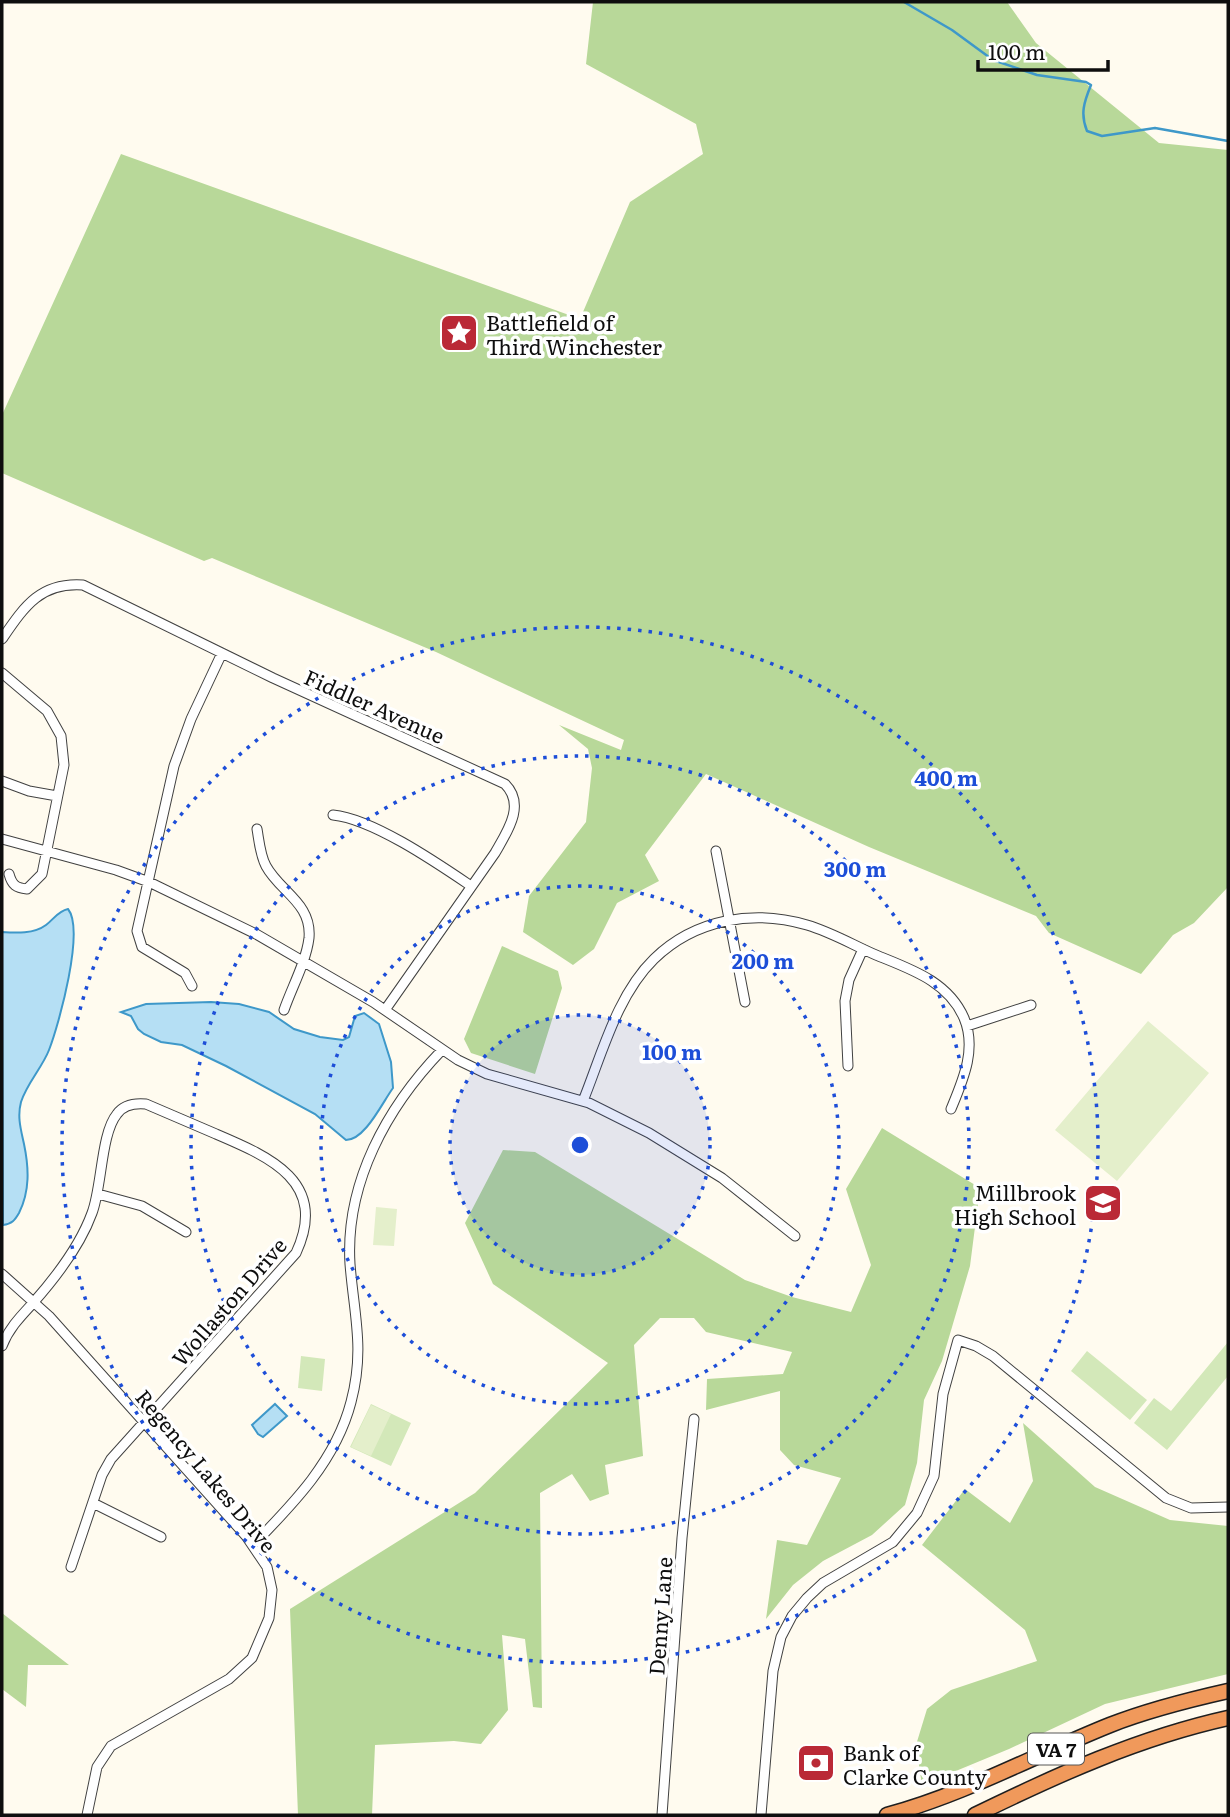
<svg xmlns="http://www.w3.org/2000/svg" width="1230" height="1817" font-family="Literata,serif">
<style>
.green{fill:#d3e8b9}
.forest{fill:#b8d899}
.pitch{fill:#e4efcb}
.water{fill:#b5dff4;stroke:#3e98c9;stroke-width:2}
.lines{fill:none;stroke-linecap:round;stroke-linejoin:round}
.stream{stroke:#3e98c9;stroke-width:2.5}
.minor-casing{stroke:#414141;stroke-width:11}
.highway-casing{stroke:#1f1f1f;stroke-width:17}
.minor{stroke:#fff;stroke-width:9}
.highway{stroke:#f0995b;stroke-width:14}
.ring{fill:none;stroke:#1d4ed8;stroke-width:3.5;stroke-dasharray:3.5 7}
.labels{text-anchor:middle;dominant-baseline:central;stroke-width:7;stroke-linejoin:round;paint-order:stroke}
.shield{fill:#fff;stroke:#565656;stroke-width:2}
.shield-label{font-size:19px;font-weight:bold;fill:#0e0e0e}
.poi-label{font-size:21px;fill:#0e0e0e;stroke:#fff;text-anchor:start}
.street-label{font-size:21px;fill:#0e0e0e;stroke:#fff}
.centre{fill:#1d4ed8;stroke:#fff;stroke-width:3.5}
.ring-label{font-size:21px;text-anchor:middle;font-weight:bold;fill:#1d4ed8;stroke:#fff;stroke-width:7;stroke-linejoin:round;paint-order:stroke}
</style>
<rect width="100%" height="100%" fill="#fffbef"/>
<path class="green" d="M1228,1342V1376L1167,1450L1134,1423L1154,1398L1171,1411Z
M1087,1351L1147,1400L1130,1420L1071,1371Z
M301,1356L325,1359L322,1391L298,1388Z
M371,1404L411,1423L391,1466L350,1447Z"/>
<path class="forest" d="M593,2H1007L1036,43L1159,143L1228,150V887L1194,923L1173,935L1141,974L1049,933L1036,916L869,847L706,774L645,855L659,881L617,903L594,949L573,965L523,932L529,896L586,822L592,768L588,749L559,725L621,750L624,740L436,652L212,558L204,561L2,473V415L121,154L580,319L630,202L703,154L696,124L586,64Z
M502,946L558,971L562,988L535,1074L471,1053L464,1039Z
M882,1128L980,1188L970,1266L942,1361L924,1400L917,1463L905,1505L872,1535L823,1561L793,1585L766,1619L777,1540L807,1545L841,1478L794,1465L780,1450V1391L706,1410L707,1379L783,1374L792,1352L706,1332L694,1318H660L634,1345L643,1456L605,1465L609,1494L590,1501L572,1474L540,1493L542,1708L533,1707L525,1639L502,1635L508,1710L481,1744L454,1741L375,1745L372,1815H298L290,1609L475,1493L608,1363L493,1284L465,1223L503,1150L535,1152L745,1280L792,1297L851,1312L871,1265L846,1189Z
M1023,1423L1095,1487L1170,1520L1228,1526V1674L1105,1704L1009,1749L922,1785L916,1745L927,1709L951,1690L1037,1661L1025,1630L922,1545L965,1489L1010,1523L1033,1481Z
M2,1613L69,1665H28L26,1707L2,1689Z"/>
<path class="pitch" d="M1148,1021L1209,1073L1117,1181L1055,1130Z
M376,1207L397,1209L394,1246L373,1245Z
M371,1405L391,1414L371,1456L351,1447Z"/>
<path class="water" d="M68,909C85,930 59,1024 49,1050C42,1068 27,1083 21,1102C17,1117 21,1130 24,1144C29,1168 30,1191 19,1213C15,1220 12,1224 3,1225L2,932C16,933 34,934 46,925C54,919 58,911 68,909Z
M211,1002L239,1004L269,1012L294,1029L320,1037L343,1040L349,1037L355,1016L364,1013L379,1024L391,1062L393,1088C382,1103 365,1140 346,1140L315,1114L226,1066L182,1045L161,1042L144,1034L138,1029L131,1016L121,1012L146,1004Z
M275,1404L287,1416L263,1437L258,1434L252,1425Z"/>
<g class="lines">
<path class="stream" d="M904,2L952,30L993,60L1037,75L1086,82L1091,85C1084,102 1080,114 1087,131L1102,136L1155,128L1228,141"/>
<defs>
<path id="minor" d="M2,639C24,607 40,582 83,585L273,678L505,784C526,805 507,832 495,853L385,1010
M2,673L47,711L61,736L64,765L42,874L27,889C16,888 12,885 9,874
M2,781L29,791L57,796
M333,815C373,819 437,863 471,886
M257,829C259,840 260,855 266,866C280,892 312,903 309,938C306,962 292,987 284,1010
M2,839L116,870L149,882L256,934L373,1002L458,1060L487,1074L589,1103L649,1133L722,1178L795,1236
M716,851L745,1002
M192,986L185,973L142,947L137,931L174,766L191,719L222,653
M967,1026L1031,1005
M848,1066L845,1001L849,980L863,949
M583,1101C602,1054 617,995 654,959C695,919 754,909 807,925C831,932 853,945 876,955C910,969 948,981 964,1018C977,1049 963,1080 951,1109
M98,1194L142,1206L186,1232
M2,1274L49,1316L246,1536L267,1567L272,1590L269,1618L252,1658L229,1679L111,1746L97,1767L87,1815
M2,1346C9,1328 21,1316 33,1303C57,1276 80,1246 92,1213C102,1187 101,1133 117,1114C124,1104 135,1103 146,1104C169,1114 193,1124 216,1134C270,1157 329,1182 296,1253L111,1459L102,1475L71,1567
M93,1503L161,1537
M253,1545C294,1503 336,1460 351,1402C365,1349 354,1315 350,1264C345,1183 387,1107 442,1050
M662,1815L682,1538L694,1419
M761,1815L773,1671L781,1637L792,1616L807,1598L823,1583L893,1542L917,1513L934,1476L943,1394L958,1340L976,1346L993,1356L1166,1498L1191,1508L1228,1507"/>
<path id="highway" d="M887,1815C965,1794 1035,1755 1110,1725C1148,1710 1188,1700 1228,1691
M975,1815C1057,1775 1138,1738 1228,1718"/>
</defs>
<use href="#minor" class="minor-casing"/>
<use href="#highway" class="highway-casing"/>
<use href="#minor" class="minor"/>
<use href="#highway" class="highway"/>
</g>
<circle cx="580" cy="1145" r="130" fill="#1d4ed8" fill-opacity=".12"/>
<g class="ring">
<circle cx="580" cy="1145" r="130"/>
<circle cx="580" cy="1145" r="259"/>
<circle cx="580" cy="1145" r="389"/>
<circle cx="580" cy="1145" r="518"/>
</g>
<defs>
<symbol id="sight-square" viewBox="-11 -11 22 22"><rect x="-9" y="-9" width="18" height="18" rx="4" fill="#ba2936" stroke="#fff"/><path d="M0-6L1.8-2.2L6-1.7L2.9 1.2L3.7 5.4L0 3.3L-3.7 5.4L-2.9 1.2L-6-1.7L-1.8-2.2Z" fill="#fff"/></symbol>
<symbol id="school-square" viewBox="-11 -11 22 22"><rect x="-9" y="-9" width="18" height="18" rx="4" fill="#ba2936" stroke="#fff"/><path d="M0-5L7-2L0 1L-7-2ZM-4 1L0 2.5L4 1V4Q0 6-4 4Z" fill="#fff"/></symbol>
<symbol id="bank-square" viewBox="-11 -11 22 22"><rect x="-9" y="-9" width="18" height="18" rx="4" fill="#ba2936" stroke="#fff"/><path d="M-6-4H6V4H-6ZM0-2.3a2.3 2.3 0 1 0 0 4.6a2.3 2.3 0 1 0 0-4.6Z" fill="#fff"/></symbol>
</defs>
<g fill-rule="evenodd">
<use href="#sight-square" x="437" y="311" width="44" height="44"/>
<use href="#school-square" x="1081" y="1181" width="44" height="44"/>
<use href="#bank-square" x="794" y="1741" width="44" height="44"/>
</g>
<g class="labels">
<rect class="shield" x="1028" y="1733.5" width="56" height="31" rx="5"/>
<g class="shield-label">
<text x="1056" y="1749">VA 7</text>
</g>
<g class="poi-label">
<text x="486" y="321">Battlefield of<tspan x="486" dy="24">Third Winchester</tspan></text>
<text x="1076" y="1191" text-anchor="end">Millbrook<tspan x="1076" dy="24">High School</tspan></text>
<text x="843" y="1751">Bank of<tspan x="843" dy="24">Clarke County</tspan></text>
</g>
<g class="street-label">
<text transform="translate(375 705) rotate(24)">Fiddler Avenue</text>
<text transform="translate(228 1301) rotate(-49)">Wollaston Drive</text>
<text transform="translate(207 1470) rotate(50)">Regency Lakes Drive</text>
<text transform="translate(659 1616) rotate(-86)">Denny Lane</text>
</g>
</g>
<circle cx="580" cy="1145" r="10" class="centre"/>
<g class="ring-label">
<text x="946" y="786">400 m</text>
<text x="855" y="877">300 m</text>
<text x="763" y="969">200 m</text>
<text x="672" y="1060">100 m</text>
</g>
<rect width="1230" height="1817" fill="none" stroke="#0e0e0e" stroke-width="7"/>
<path d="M978 60v10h130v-10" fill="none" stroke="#0e0e0e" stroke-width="3.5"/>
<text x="988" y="60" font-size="21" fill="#0e0e0e" stroke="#ffffff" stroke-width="5" paint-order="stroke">100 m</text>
</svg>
